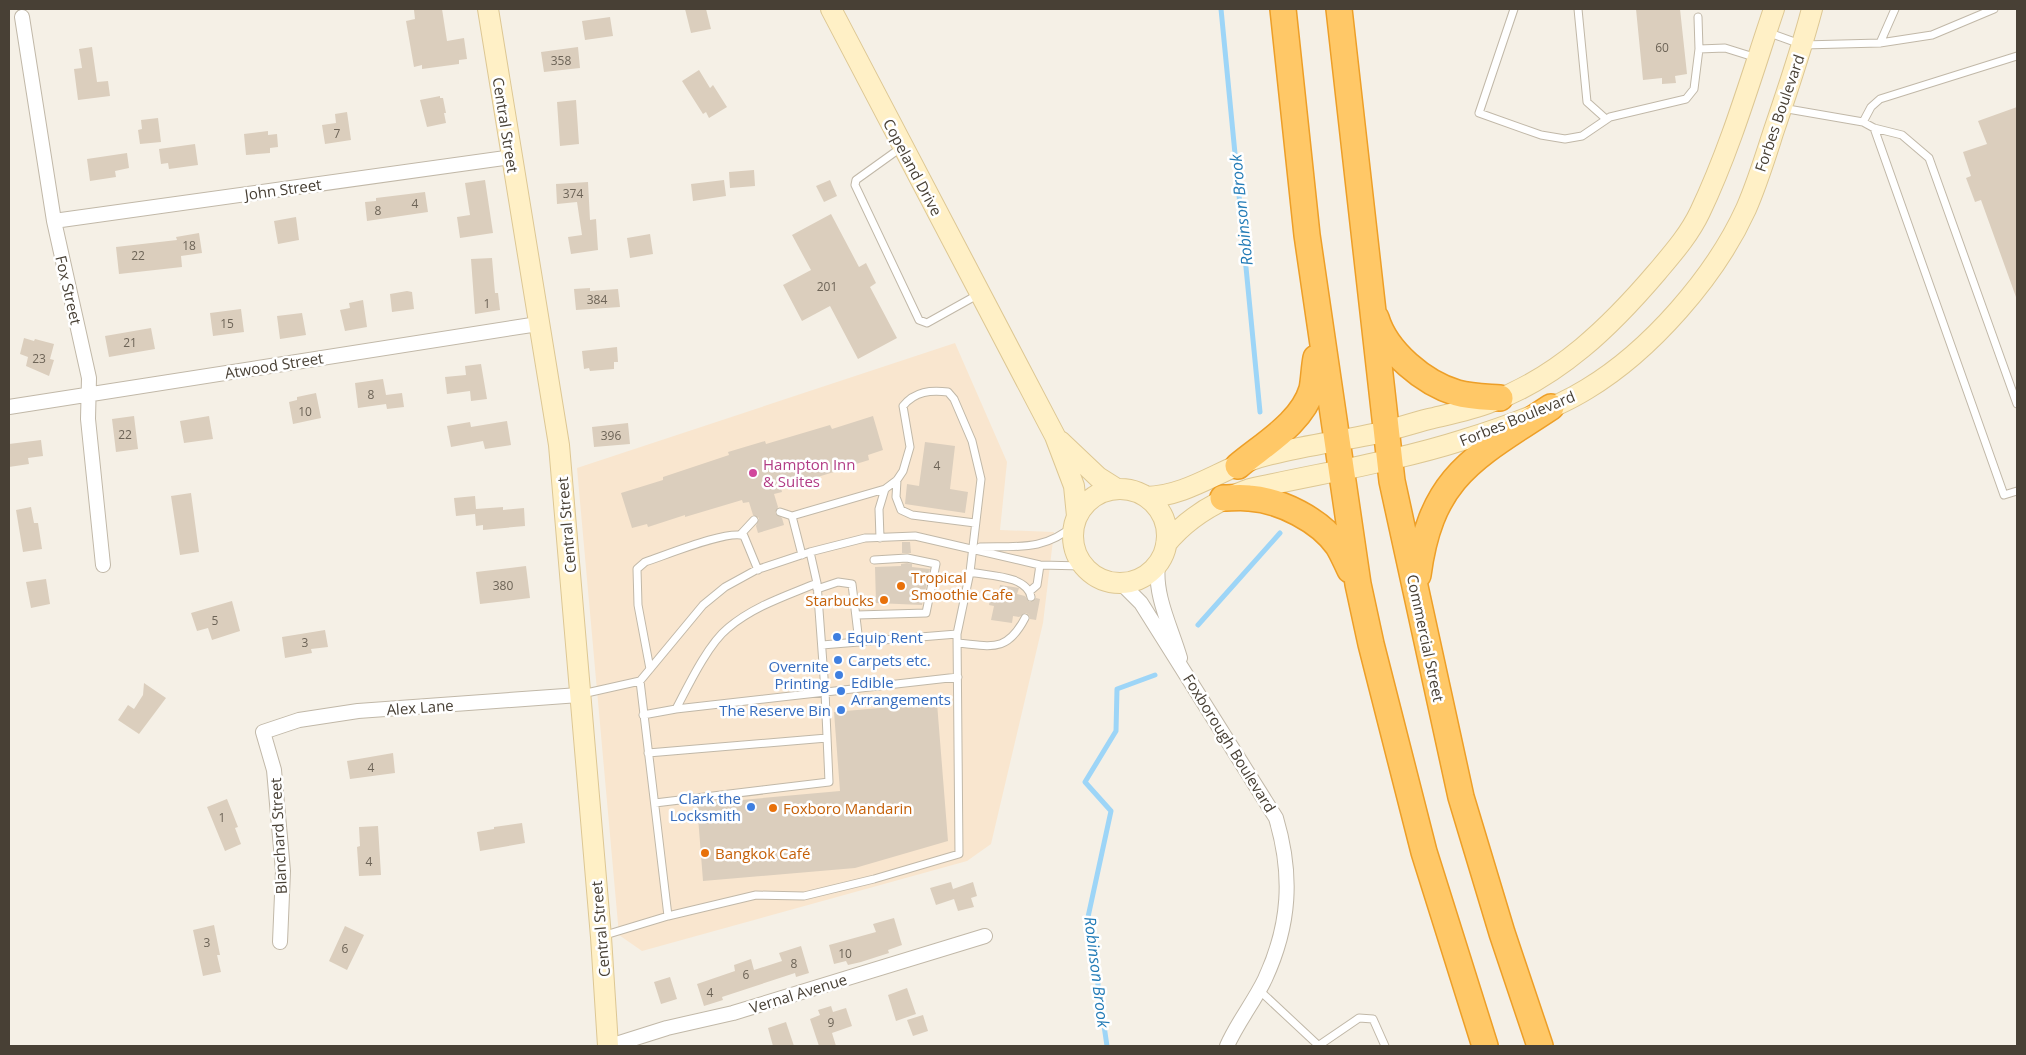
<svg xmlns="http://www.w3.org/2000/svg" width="2026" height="1055" font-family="'Open Sans',sans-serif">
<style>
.commercial{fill:#f9e6cf}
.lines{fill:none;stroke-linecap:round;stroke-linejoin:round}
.stream{stroke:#9dd5f7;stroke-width:5}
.building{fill:#dbcebd}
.lane-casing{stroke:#c1b8a8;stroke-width:9}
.street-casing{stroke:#c1b8a8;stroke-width:16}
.secondary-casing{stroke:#ddc793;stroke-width:22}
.highway-casing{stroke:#ed9f28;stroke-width:28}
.lane{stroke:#fff;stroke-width:7}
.street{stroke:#fff;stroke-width:14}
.secondary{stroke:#fff0c6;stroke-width:20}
.highway{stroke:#ffc867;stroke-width:25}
.hotel-dot{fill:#d1479c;stroke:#fff;stroke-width:2}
.food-dot{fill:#e8710a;stroke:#fff;stroke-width:2}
.shop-dot{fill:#3f7fe0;stroke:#fff;stroke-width:2}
.labels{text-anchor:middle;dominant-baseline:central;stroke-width:5;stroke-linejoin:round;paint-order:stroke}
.number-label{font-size:12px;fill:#6d6457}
.street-label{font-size:15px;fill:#484035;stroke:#fff}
.hotel-label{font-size:15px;fill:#b23c85;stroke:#fff;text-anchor:start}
.food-label{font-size:15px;fill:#c56008;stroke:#fff;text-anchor:start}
.shop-label{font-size:15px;fill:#366cbe;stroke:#fff;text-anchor:start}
.water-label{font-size:16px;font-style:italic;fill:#227bb6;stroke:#fff}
</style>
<rect width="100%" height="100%" fill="#f5f0e6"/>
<path class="commercial" d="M955,343L1007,462L1000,530L1054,532L1043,623L991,844L967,861L642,951L619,935L577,468Z"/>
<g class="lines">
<path class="stream" d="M1221,9L1260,412
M1198,625L1280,533
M1107,1046L1088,917L1111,811L1085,782L1116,731L1117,689L1155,675"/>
</g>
<path class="building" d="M424,9H442L447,41L464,38L467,59L459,60V64L422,69V65L414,67L406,21L415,19L414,10Z
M685,9H706L711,29L691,33Z
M1636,9H1680L1687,74L1675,76L1676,83L1662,84V78L1643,80Z
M610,17L613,36L585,40L582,21Z
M92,47L97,82L108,81L110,96L78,100L74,69L82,68L79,49Z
M578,47L580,68L544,72L541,52Z
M699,70L710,88L713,85L727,107L709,118L706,112L703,114L682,81Z
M440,96V98H443L446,113H444L446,123L427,127L420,100Z
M576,100L579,144L560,146L557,102Z
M2017,107V297H2016L1981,200L1975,202L1966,178L1971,176L1963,152L1987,144L1978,121Z
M347,112L351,140L325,144L322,125L336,123L335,114Z
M158,118L161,142L140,144L138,130L142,129L141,120Z
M268,131V135L277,134L278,147L270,148V153L246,155L244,134Z
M195,144L198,165L169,169L168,163L161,164L159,149Z
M127,153L129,168L115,171L116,177L90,181L87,159Z
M754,170L755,186L730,188L729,172Z
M485,180L493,233L460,238L457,217L470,215L465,183Z
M724,180L726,196L693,201L691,184Z
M830,180L837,196L824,202L816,186Z
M588,182L590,220L596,219L598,250L571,254L568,237L582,235L577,202L557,204L556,184Z
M425,192L428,212L367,221L365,202L376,201V198Z
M831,214L859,267L866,263L876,283L870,287L897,338L858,359L830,306L802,321L783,285L811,270L792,235Z
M296,217L299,240L278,244L274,221Z
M199,233L202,253L181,256L182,267L119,274L116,247L177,240L176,237Z
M650,234L653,254L630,258L627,238Z
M492,258L495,293H498L500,310L475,314L471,259Z
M590,288V291L618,289L620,307L576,310L574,289Z
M407,291L412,292L414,309L392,312L390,294Z
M363,300L367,327L345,331L340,310L350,308L349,303Z
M241,309L244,332L213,336L210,313Z
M302,313L306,335L280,339L277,316Z
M151,328L155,349L109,357L105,336Z
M24,338L34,341L35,339L54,344L50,359L54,360L49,376L26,366L28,357L20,354Z
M617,347L618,362H614V369L590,371L589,368L584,369L582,351Z
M481,364L487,399L471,401L470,391L447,394L445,377L466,375L465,366Z
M383,379L386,395L402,393L404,407L387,409L386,404L358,408L355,383Z
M316,393L321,418L293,424L289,402L297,400V397Z
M134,416L138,449L116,452L112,419Z
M209,416L213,439L184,443L180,421Z
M873,416L883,450L868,455L869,460L843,468L844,469L781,488L782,492L774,494L778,507L775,513L782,518L784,525L758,533L756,526L759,518L753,515L749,502L743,503L742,500L685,517V515L648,527L647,524L632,528L621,493L663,480V477L729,455L728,452L765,441L766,444L830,425L832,429Z
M507,421L511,445L485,449L483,441L451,447L447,426L470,422L471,427Z
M628,423L630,444L594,447L592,427Z
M41,440L43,456L28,458L29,464L9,467V444Z
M925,442L955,446L950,489L968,492L965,513L905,504L907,484L919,486Z
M191,493L199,552L180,555L171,496Z
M475,496L476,509L503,507V510L524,508L525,526L483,530V525L476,526L475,514L456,516L454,498Z
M31,507L34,523H38L42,549L23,552L16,510Z
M902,542H910L911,553H902Z
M907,563L912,564V567L930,569L922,605L876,603L875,567L901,566V564Z
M526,566L530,598L480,604L476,572Z
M46,579L50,604L31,608L26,582Z
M1000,585L1019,588L1017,594L1025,596L1030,602L1036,598L1040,599L1036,620L1030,619L1029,615L1026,613L1019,617L1013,616L1012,623L991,620L994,606L989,605L992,589L999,591Z
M232,601L240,631L212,640L208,628L197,631L191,613Z
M325,630L328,647L311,649L312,653L285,658L282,637Z
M144,683L166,698L139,734L118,720L128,705L134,709L143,695Z
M937,703L948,841L855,868L703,881L697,804L840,791L834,712Z
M393,753L395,773L350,779L347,761Z
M227,799L238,827L235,828L241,844L225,851L207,807Z
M522,823L525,843L480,851L477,832L494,829V827Z
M378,826L381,875L359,876L357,847L360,846L359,827Z
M951,882L953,889L973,882L977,896L971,898L974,907L958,911L954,899L936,905L930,888Z
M894,918L902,945L888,950L889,953L861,962L848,965L846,961L834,964L829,945L876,932L873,924Z
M214,925L220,955H217L221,972L203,976L193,930Z
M345,926L364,935L347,970L329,961Z
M801,946L809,973L796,977L795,973L722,997L723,1000L704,1006L697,984L735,971L734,965L751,959L754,970L782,961L779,953Z
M670,977L677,999L661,1004L654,982Z
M907,988L916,1014L896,1021L888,995Z
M831,1006L833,1012L846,1008L852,1026L832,1033L836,1046H819L810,1019L820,1015L818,1010Z
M923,1015L928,1031L913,1036L907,1020Z
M786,1022L794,1046H773L768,1028Z"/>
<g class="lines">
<defs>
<path id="lane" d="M1514,9L1479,113L1541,135L1565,139L1582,136L1610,117L1686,99L1694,89L1699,49L1725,48L1757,58
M1578,9L1587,102L1606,119
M1698,17L1699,49
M1767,32L1803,45L1880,43L1932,35L1994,9
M1880,43L1895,9
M1782,108L1863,122L1874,128L1902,135L1929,158L2017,404
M1863,122L1871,107L1880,99L2017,56
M1874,128L2004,495L2017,491
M902,147L856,180L855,185L919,320L927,323L979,294
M897,480L896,497L901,510L912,515L975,523
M780,512L792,516
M741,534L754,520
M880,538L879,509L885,489
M980,547C1017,546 1045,551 1074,525
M810,552L817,583
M970,572C988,576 1027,575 1031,597
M817,589L838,582L852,584L859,642
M1030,591L1037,585L1040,565
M857,615L926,613L936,564L907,558L874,560
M958,643C991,646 1007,653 1025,618
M822,645L957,634
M650,669L638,605L637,569L645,562C664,556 729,529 744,536L758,570
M640,681L668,916
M582,694L640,681L703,605L725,587L756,570L810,552L865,538L915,536L1040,565L1083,566
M676,709L958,677
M643,715L676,709C688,686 708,644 728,628C754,606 786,596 817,583L825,691L829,782L655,803
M648,753L827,738
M602,936L668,916L756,895L804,896L874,879L959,854L957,634L970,572L981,479L972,441L954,399L948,392C931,390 915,391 903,406L910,447L903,471L897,480L885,489L792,516L802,555
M1259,990L1319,1046
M1318,1046L1359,1018L1373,1019L1385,1046"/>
<path id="street" d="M22,17L54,221L89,378L88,419L103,565
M54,221L512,157
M9,407L538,324
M1158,563C1154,596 1171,627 1180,658
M1121,583L1141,603L1276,818C1293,875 1290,925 1265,979C1254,1002 1237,1023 1227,1046
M280,942L283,871L274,770L263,732L299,720L358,711L579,695
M610,1046L667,1028L733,1013L985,936"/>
<path id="secondary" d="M488,9L559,445L601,937L608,1046
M831,9L1055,436L1074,486L1077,516
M1060,441L1098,477L1117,489
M1073 536a47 47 0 1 1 94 0a47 47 0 1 1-94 0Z
M1146,497C1192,496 1227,463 1272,454C1309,445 1346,440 1383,432C1398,428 1413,423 1429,419C1450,414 1471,410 1491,402C1559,377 1611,326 1657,272C1673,253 1689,235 1700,212C1731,147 1751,77 1774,9
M1166,544C1188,517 1218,500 1250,489C1321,473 1394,462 1463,440C1502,428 1553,410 1587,389C1650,351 1715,277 1746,209C1757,184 1765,158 1773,133C1787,92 1801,51 1812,9"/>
<path id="highway" d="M1283,9L1307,235L1358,584L1371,644L1424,852L1485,1046
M1339,9L1392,481L1461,797L1502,933L1540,1046
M1376,318C1386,352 1424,383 1457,393C1471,397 1486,397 1500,398
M1238,466C1264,444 1302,423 1312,389C1314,379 1314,368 1316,358
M1223,498C1231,498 1241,497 1249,498C1280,500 1320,520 1338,546C1343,554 1346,562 1350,570
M1418,575C1431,476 1474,458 1551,407"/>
</defs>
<use href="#lane" class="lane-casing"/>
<use href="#street" class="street-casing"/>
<use href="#secondary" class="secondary-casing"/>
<use href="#highway" class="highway-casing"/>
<use href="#lane" class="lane"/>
<use href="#street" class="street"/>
<use href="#secondary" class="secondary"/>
<use href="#highway" class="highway"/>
</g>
<circle class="hotel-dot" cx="753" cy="473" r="5"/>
<g class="food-dot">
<circle cx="901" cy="586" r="5"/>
<circle cx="884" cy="600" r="5"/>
<circle cx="773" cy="808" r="5"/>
<circle cx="705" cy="853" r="5"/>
</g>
<g class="shop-dot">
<circle cx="837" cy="637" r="5"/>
<circle cx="838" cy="660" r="5"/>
<circle cx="839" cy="675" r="5"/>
<circle cx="841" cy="691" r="5"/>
<circle cx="841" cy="710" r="5"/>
<circle cx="751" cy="807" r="5"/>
</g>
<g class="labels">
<g class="number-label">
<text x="1662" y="47">60</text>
<text x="561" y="60">358</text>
<text x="337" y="133">7</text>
<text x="573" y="193">374</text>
<text x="415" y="203">4</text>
<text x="378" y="210">8</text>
<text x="189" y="245">18</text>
<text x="138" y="255">22</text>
<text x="827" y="286">201</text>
<text x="597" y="299">384</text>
<text x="487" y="303">1</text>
<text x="227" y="323">15</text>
<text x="130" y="342">21</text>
<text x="39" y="358">23</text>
<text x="371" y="394">8</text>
<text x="305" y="411">10</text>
<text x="125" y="434">22</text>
<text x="611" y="435">396</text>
<text x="937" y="465">4</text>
<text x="503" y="585">380</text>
<text x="215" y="620">5</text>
<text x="305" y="642">3</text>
<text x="371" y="767">4</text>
<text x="222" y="817">1</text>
<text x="369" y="861">4</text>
<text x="207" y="942">3</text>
<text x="345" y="948">6</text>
<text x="845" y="953">10</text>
<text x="794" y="963">8</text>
<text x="746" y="974">6</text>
<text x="710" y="992">4</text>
<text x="831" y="1022">9</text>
</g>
<g class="street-label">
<text transform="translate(1779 113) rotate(-71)">Forbes Boulevard</text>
<text transform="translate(506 125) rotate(81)">Central Street</text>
<text transform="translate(913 167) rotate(62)">Copeland Drive</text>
<text transform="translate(283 189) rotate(-8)">John Street</text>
<text transform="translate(69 290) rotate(77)">Fox Street</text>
<text transform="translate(274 365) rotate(-9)">Atwood Street</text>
<text transform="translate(1517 418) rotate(-22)">Forbes Boulevard</text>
<text transform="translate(566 525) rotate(-95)">Central Street</text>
<text transform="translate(1426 638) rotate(78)">Commercial Street</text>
<text transform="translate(420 707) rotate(-4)">Alex Lane</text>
<text transform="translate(1230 743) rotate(58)">Foxborough Boulevard</text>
<text transform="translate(278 836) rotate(-93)">Blanchard Street</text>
<text transform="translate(600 929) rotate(-95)">Central Street</text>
<text transform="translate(798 993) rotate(-17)">Vernal Avenue</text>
</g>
<g class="hotel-label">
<text x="763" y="464">Hampton Inn<tspan x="763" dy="17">&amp; Suites</tspan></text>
</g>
<g class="food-label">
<text x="911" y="577">Tropical<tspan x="911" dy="17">Smoothie Cafe</tspan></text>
<text x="874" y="600" text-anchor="end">Starbucks</text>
<text x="783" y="808">Foxboro Mandarin</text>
<text x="715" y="853">Bangkok Café</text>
</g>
<g class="shop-label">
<text x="847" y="637">Equip Rent</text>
<text x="848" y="660">Carpets etc.</text>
<text x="829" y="666" text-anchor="end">Overnite<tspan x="829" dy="17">Printing</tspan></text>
<text x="851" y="682">Edible<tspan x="851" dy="17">Arrangements</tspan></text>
<text x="831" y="710" text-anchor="end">The Reserve Bin</text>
<text x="741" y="798" text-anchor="end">Clark the<tspan x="741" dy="17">Locksmith</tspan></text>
</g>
<g class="water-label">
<text transform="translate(1241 210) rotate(-96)">Robinson Brook</text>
<text transform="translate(1097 972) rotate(83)">Robinson Brook</text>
</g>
</g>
<rect width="2026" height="1055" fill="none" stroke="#484035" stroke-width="20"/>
</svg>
